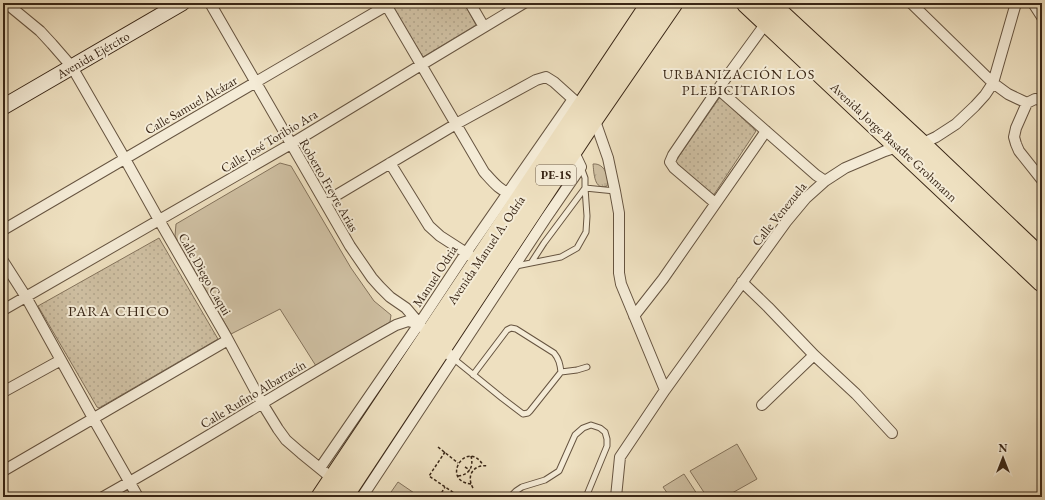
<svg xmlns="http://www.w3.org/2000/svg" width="1045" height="500" font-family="'EB Garamond',serif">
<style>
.grass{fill:url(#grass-tufts);stroke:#84735c}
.park{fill:url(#park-dots);stroke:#84735c}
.pitch{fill:#cfc0a3;stroke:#84735c}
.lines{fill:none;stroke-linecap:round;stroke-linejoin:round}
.lane-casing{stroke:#665440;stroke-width:7}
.street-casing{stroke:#665440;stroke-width:12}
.secondary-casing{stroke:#392616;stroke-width:17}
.highway-casing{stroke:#392616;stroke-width:21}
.path{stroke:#392616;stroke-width:1.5;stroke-dasharray:3 2;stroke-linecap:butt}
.lane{stroke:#f4ebd6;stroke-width:5}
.street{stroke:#f4ebd6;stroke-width:10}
.secondary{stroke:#f4ebd6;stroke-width:15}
.highway{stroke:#eee0c0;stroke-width:19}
.labels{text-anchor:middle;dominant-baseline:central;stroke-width:4;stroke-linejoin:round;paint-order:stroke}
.shield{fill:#f4ebd6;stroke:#716150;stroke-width:1}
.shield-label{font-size:12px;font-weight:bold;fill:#392616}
.street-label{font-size:13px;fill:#392616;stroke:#f4ebd6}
.neighbourhood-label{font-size:14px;letter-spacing:1px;fill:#392616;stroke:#f4ebd6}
.quarter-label{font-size:15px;letter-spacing:1px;fill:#392616;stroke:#f4ebd6}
</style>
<defs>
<pattern id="grass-tufts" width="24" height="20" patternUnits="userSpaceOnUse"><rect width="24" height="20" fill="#cfc0a3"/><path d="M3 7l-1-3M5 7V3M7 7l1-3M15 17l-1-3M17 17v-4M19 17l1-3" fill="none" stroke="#b2a58c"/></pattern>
<pattern id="park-dots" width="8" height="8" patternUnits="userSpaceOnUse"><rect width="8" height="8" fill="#cfc0a3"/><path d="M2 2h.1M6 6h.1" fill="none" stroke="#b2a58c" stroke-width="1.8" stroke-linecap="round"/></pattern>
</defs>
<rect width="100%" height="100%" fill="#eee0c0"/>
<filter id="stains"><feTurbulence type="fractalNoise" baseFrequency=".005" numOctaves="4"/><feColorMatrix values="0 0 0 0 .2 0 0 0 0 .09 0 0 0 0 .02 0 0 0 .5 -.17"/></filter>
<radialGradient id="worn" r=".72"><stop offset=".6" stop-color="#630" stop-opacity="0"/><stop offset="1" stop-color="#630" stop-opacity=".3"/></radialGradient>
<path class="grass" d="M593,164C605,163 609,177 607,186C594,191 594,173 593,164Z"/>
<path class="park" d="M399,3H464L476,25L423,57L393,7Z
M720,97L756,131L713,196L675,162Z
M159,238L218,339L99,408L97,407L38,306Z"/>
<path class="pitch" d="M280,163L291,166L351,268L374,301L391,315L390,322L316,366L280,309L231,334L175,236L176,224Z
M737,444L757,479L725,497H707L690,471Z
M684,474L699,497H670L663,487Z
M398,482L420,497H392L389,495Z"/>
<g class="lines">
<defs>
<path id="lane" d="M531,263L561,257L577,248L586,232L587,216L585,188L615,191
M516,266L531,263L544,243L585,188V178L581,167
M454,359L502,398L523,414L528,413L530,411L561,372C560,364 559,359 554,353L516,329L511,328L507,330L473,375
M561,372L577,370L587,367
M510,497L516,491L522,487L545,480L559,471L575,435L583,428L591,425L600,428L605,432L607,439V446L586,497"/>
<path id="street" d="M6,3L40,31L52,44L72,67L125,159L159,220L227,338L262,403L278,429L286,440L301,453L333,479
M210,3L350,246L372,278L380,287L390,297L406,308L423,328
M385,3L484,172C493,182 500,191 513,195
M470,3L484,27
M911,3L993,83L1008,94L1027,103L1035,99L1042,100
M1033,3L1042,17
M718,89L816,175L825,181
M1027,103L1016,128L1014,137L1016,144L1019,151L1042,180
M918,145L921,144L936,137L956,124L975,106L985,95L993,83L1016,3
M390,163L429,226L440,236L471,256
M325,202L456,124L536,80L546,77L554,82L594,118L608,158L615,191L619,213V273L621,284L665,390
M715,203L674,168L670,162L673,155L718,89L769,19
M3,230L391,3
M3,261L26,297L93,418L138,497
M742,282L768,307L814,355L856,394L892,433
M3,310L291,144L421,65L524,3
M634,316L663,279L766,131
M439,345L454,359
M3,392L61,360
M762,405L814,355
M320,468L419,324L466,253L573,99
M3,471L228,340
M103,497C202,442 297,380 396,325L408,321L419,324
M362,497L546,218L581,167L573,150
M616,497L620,457L665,390L786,222L806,198L825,181L845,168L885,151L900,146"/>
<path id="secondary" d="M3,107L182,3"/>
<path id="highway" d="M746,3L1042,282
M769,3L921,144L1042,259
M321,497L651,3
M343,497L594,118L673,3"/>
</defs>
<use href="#lane" class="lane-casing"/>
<use href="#street" class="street-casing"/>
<use href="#secondary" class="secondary-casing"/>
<use href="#highway" class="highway-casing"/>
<path class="path" d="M438,447L458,463
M445,452L429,476L460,497
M465,467L470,470
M458,476C469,475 474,467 471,456
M471,484C440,481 466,438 483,465
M473,488C466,476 473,464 488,466
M439,497L445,487"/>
<use href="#lane" class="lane"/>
<use href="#street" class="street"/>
<use href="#secondary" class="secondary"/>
<use href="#highway" class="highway"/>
</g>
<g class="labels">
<rect class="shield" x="536" y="165" width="40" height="20" rx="3"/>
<g class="shield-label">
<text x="556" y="175">PE-1S</text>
</g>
<g class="street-label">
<text transform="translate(93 55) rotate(-30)">Avenida Ejército</text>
<text transform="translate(191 105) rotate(-30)">Calle Samuel Alcázar</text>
<text transform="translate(269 141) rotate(-31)">Calle José Toribio Ara</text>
<text transform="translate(894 142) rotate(43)">Avenida Jorge Basadre Grohmann</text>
<text transform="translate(329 185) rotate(60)">Roberto Freyre Arias</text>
<text transform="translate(779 214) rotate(-51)">Calle Venezuela</text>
<text transform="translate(486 250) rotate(-56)">Avenida Manuel A. Odría</text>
<text transform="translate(205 274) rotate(60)">Calle Diego Caqui</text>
<text transform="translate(435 276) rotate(-57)">Manuel Odria</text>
<text transform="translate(253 394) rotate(-31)">Calle Rufino Albarracín</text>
</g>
<g class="neighbourhood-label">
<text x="739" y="74">URBANIZACIÓN LOS<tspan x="739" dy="16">PLEBICITARIOS</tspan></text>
</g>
<g class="quarter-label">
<text x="119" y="310">PARA CHICO</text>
</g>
</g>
<rect width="1045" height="500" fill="none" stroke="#eee0c0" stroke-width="16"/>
<rect x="4" y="4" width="1037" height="492" fill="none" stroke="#392616" stroke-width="2"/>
<rect x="8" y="8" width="1029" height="484" fill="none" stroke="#392616"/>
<g transform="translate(1003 458)" stroke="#f4ebd6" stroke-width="3" paint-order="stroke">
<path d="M0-3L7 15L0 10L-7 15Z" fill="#392616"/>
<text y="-6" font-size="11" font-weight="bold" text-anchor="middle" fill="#392616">N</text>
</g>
<rect width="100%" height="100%" filter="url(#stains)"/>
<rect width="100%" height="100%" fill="url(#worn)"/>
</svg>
